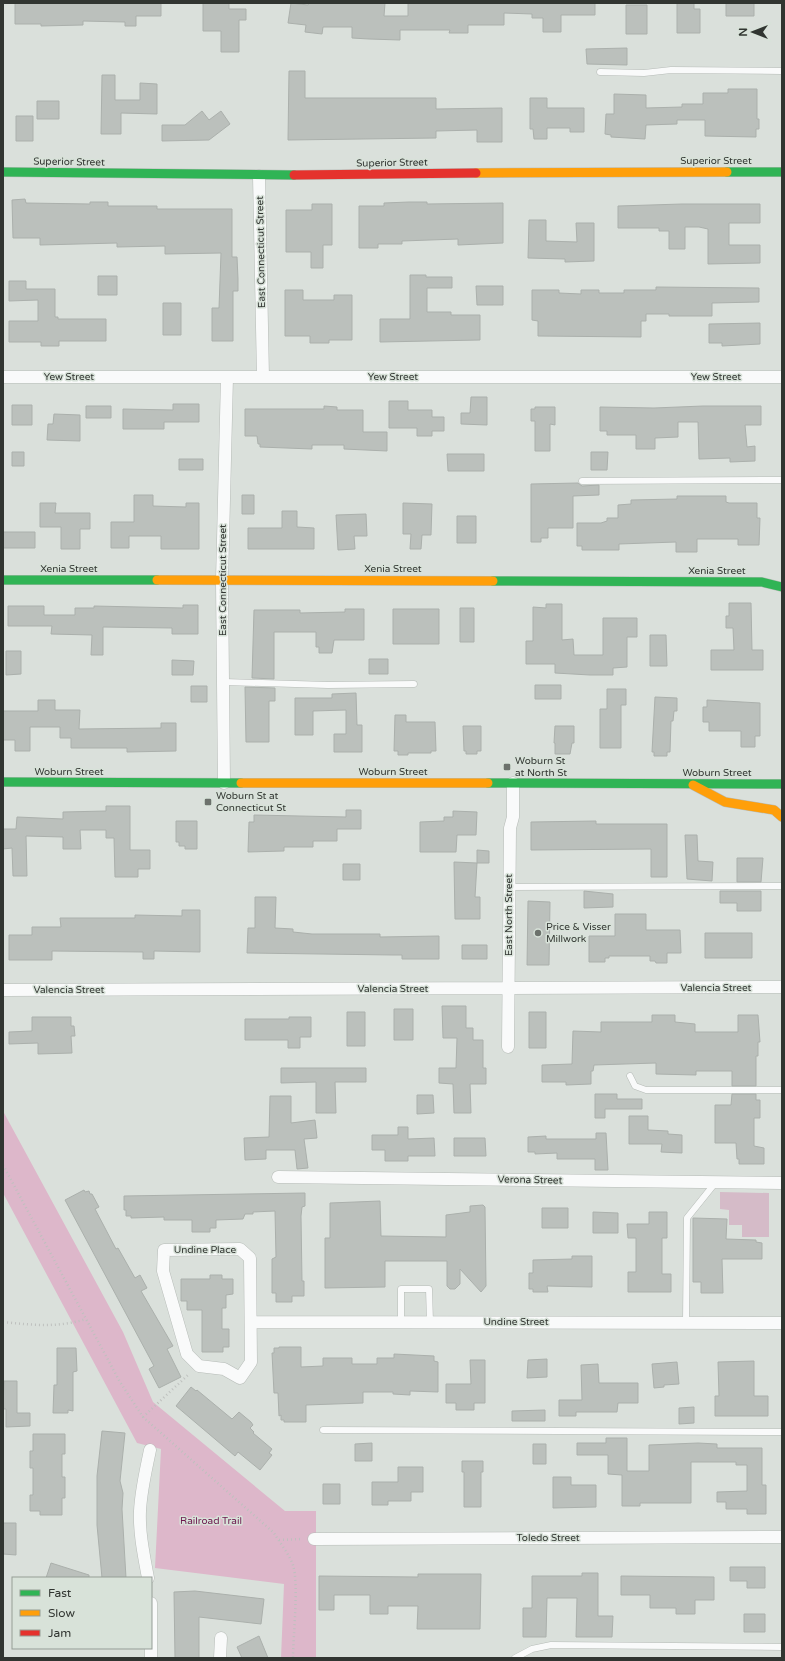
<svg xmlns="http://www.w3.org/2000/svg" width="785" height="1661" font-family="'Varela Round',sans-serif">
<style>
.green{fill:#d5bbc8}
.forest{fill:#ddb7ca}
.building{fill:#bbc0bc;stroke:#abb0ac}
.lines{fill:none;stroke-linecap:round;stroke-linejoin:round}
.lane-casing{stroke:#b6bbb7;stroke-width:7}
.street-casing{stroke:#b6bbb7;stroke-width:13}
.fast-casing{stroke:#b6bbb7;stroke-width:10}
.slow-casing{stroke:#b6bbb7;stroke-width:10}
.jam-casing{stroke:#b6bbb7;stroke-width:10}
.path{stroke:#bec0be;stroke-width:2.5;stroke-dasharray:1 3;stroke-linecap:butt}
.lane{stroke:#f9fafa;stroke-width:6}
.street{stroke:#f9fafa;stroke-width:12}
.fast{stroke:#30b455;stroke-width:9}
.slow{stroke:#ff9f0a;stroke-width:9}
.jam{stroke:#e5322d;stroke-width:9}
.poi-dot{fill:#6c716c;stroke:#d8e2d9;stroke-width:1.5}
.labels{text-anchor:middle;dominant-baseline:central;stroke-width:3;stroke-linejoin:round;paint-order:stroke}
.street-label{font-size:10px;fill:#313531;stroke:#d8e2d9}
.poi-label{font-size:10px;fill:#313531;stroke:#d8e2d9;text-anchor:start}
.park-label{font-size:10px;fill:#6b154c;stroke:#d8e2d9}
</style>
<rect width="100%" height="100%" fill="#dae0db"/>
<path class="green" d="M720,1192L769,1193V1237H742V1225H729V1210L720,1209Z"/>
<path class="forest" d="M3,1111L123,1332L153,1402L285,1511H316V1658H281L284,1584L155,1568L161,1449L137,1443L3,1193Z"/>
<path class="building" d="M15,3H161V16H136V26H125V22L83,21V25L41,26V24H15Z
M203,3H229V9H246V20H239V52H221V31H203Z
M291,3L308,5L309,3H385L384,16H408V3H595V15H561V32H543V18H532V14L504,13V25H468V33H449L450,30H400V40L369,39L352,38V27H323L322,34L305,32L306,25L288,23Z
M677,3H694V9H700V33H677Z
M726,3H754V16H726Z
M626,5H647V34H626Z
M627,48V65L587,64L586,49Z
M289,71H305V98H436V109L502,108V142H477V130L436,131V138L288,140Z
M102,75H115V100H140V83L157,84V114L121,113V134H101Z
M728,89H757V119H759V129H756V137L705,136V120H677V124L646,125L645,139L611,137V135L605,134L606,114H614V94L646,95V108L682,107V104H703V93H728Z
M530,98H547V108H584V132H570V128H547V139H534L533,129H530Z
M37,101H59V119H37Z
M202,111L209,120L221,111L230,124L209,140L162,141V125H185Z
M16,116H33V141H16Z
M25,199L26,203L90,204V202H108V206H157V209H232V257H237L238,279V291H233V341H212V308H219L221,253L165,254V246L117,247V243L40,245V238H13L12,200Z
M409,202H427V204L503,203V243L458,245V239L402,241V244H378V248H359V206H384V203Z
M312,204H332V245H323V268H311V252H286V210H312Z
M682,204H760V223H729V245H760V263L708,264V229L699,227H685V249H669V231H659V228H618V206Z
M529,220H546V241L577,242L576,223H594V261L565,262V259L528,258Z
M410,275H426V277H452V288H427V312H451V315H480V340L380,342V319H410Z
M98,276H117V295H98Z
M9,281H26V289H55V317H58V319H106V341H59V346H41V342H9V321H38V300L9,301Z
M476,286H503V305H477Z
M656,287L759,288V302L712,303V316H669V314H646V321H641V337L538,336V321L532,320V290H559V293L581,294V290H599V293H624V290H656Z
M285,290H303V300H334V295H352V340H329V343H310V336H285Z
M163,303H181V335H163Z
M760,323V344L722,346V343H709V324Z
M471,397H487V425L461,424V413H470Z
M389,401H408V410H432V417H444V431H432V436H417V428H389Z
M173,404H199V422H164V429H123V409L173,410Z
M12,405H32V425H12Z
M86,406H111V418H86Z
M324,406L337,407V410H363V432H387V451L344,449V445H312V449L260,447V444H258L257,436H245V409H324Z
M703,406H761V425H745L747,447L755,446V461L730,462V458L699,459L698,422H678V437L655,438V449H636V435H607V431H600V407L654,408Z
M535,407H555V425L550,424V451H535V421H531V409H535Z
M54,414L80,415V441L47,440L48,424H53Z
M12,452H24V466H12Z
M591,452H608L607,470H591Z
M447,454H484V471H448Z
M179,459H203V470H179Z
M578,483L582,486L599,485V495L573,496V528H548V538H541V542H531V484Z
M134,495H153V506L186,507V503H199V549H161V536H129V548H111V522H134Z
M242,495H254V514H242Z
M677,496H726V502L729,503H757V518H760L759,545H738V539H697V552H676V542L619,544V550H582V546H577V523H601L607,521V518H618V505L631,504V500L677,499Z
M40,503H56L55,513H90V529H80V549H61V527H40Z
M403,503L432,504L431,535H422L421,549H410L411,534H403Z
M282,511H297V527L314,528V549H248V528H282Z
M366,514L367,536H354L355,549L338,550L336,515Z
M457,516H476V543H457Z
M3,532H35V548H3Z
M729,603H751L752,650H763V670H711V650H734L733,628H726V616H729Z
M546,604H562V640L573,639L574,655H603V618H637V637H627V667L613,668V675H590L555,673V664H526V641H533V607L546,608Z
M183,605H198V634H172V628L103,627V655H91L92,635L51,634L52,626H8V606H44V615H75V608H94V606L183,608Z
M460,608H474V642H460Z
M345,609H364V640H334L332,653H319V647H316V632H274V679L252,678L254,610H300V613L345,612Z
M393,609H439V644H393Z
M650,635H666L667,666H650Z
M6,651H21V674L6,675Z
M369,659H388V674H369Z
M172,660L194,661L193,675H172Z
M535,685H561V699H535Z
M191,686H207V702H191Z
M245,687L275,688V701H269V742H246Z
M607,689H626V705H621V748H600V709H607Z
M356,693L357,725H362V752H334V734H346V710L313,711V735H295V698H332V694Z
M655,697L677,698V711H674L673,721H671L670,752H667V756H654V752H652Z
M38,700H55V710H80L79,729L161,728V723H176V751L127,752V748H71V738H60V727H30V751H15V740H3V711H38Z
M707,700L760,703V736H755V747H741V731H709V722H703V707H707Z
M395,715H406V722H435L436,751H431V753H408V755H398V751H394Z
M463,726H481V751H477V754H466V751H464Z
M555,726H574V743H572L570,754H555V743H554Z
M106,806H130V850H150V869H138V877H115L114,838H106V830H80L81,849H63V837L26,836L27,876H13L12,848L3,849V829H16L17,817L63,819V812L106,811Z
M346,810H361V829H337V841H313V847H284V851L248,852L249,822H254V815L346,817Z
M453,811L477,812L476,835H457L456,852H420V822L444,821V817H453Z
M176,821H197V849H185V846H179V842H176Z
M596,821V824H667V877H651V849L531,850V822Z
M685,835H697L698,861L713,862L712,881L687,879Z
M477,850L489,851V863H477Z
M737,858H763L761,882H737Z
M454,862L477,863L475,897H480V919H455Z
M343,864H360V880H343Z
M584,891L613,894V907L584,908Z
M720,891H761V911H737V903H720Z
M255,897H276L275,928L293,929V932L312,934H380V937L439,936V959H402V955H393L247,953L248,928H255Z
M528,901L550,902L549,965H527Z
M182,910H200V952L154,951V959H143V952L52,951V960H9V935H32V927H61L60,918H135V915L182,916Z
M615,914H646V930H680L681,953H667V963H656L655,961H650V956H609V958H605V962H589V936H615Z
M705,933H752V958H705Z
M462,945H487V959H462Z
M442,1006H466V1028H473V1040H483V1068H486V1084H470L471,1113H454L453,1084L439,1083V1068H456L457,1038H443Z
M394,1009H413V1040H394Z
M347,1012H365V1046H347Z
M529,1012H546V1048H529Z
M652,1015H675V1022L695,1024V1032H738V1015H758L760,1042H758V1056H756V1086H732V1071H696V1075L656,1074V1063L594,1065L593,1071H591V1084L566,1085V1082H542V1065L572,1064L573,1031L601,1032V1022H652Z
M32,1017H71V1026H74L75,1036H71L72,1053L38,1054V1043L9,1044V1032L32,1031Z
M289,1017H311V1037H300V1048H288V1040H245V1019H289Z
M281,1068H366V1082H335L336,1113H316V1082L281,1083Z
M595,1094H617V1099H642V1109H605V1118H595Z
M732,1094H756V1100H760V1118H754V1146L764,1148V1164H739V1159H737L736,1143H715V1105H731Z
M417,1095H433L434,1113L417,1114Z
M270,1096H291V1123L315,1120L317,1138L304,1139L308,1168L297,1169L295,1150H266V1159L245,1160L244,1138L269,1137Z
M629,1116H648V1130L668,1131V1134L682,1135V1153L661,1152L662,1144H629Z
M398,1127H408V1139L434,1138L435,1156H408V1161H385V1150H372V1135H398Z
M596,1133H606L608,1170H595V1159H557V1153L535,1154V1152H528V1137L546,1136V1139H596Z
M454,1138H485L486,1156H454Z
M84,1190L85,1192L89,1191L90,1194H92L99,1207L95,1209L116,1249L118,1248L135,1278L140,1275L147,1288L141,1291L173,1346L167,1349L181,1377L159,1388L149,1369L154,1366L65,1200Z
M305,1193V1206L302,1207L301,1216L302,1281H304V1296H292V1302H276V1293H272V1259L276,1257L275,1211L253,1212V1214H245L243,1219L216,1220V1228H210V1232H192V1220H164V1217L131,1218V1216H126V1210H124V1196Z
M380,1201L381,1236L446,1237V1215L470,1212V1206L483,1205L485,1207L486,1286L481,1292L460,1269V1284L455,1289H450L447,1286V1261H385V1287L325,1288V1238H330V1203Z
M542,1208H568V1228H542Z
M593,1212L618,1213V1233H593Z
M649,1212H667V1238H662V1274H671V1292H628V1272H636V1238H628L627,1224H649Z
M693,1218L727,1219L726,1239L756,1240V1242L762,1243V1259H722L723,1293H701V1282H693Z
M572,1256H592V1287L547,1286L548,1292H533V1289H529V1273H533V1260L572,1259Z
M210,1275H222V1279H233V1294L226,1295V1308H222V1329H229V1347H223V1352H202V1310H187V1301H181V1279H210Z
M279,1347H301V1367L323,1366V1358H352V1364H377V1358H394V1354L434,1356V1361L438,1362V1392L410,1391V1395L393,1394V1392H363V1403L306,1405V1422H284V1420H281V1415L279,1416L278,1393H274L272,1353H274V1348H279Z
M57,1348H76L77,1371L73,1372V1411L68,1410V1413H53L54,1385H57Z
M547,1359V1377L527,1378L528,1360Z
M470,1360H485V1403H474V1410H456V1403H446V1384H471Z
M754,1361V1396H768V1416H715V1396H719L718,1362Z
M677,1362L679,1384L664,1385V1387L654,1388L652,1364Z
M598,1364L599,1383H638V1403H618L617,1412H576V1416H559V1400H582L581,1365Z
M4,1381H17V1413H30V1426L6,1427V1409H3Z
M191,1387L196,1391L197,1390L232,1419L239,1412L251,1422L253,1425L250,1428L254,1432L253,1433L272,1449L269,1453L272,1455L260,1470L238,1452L235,1456L176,1406Z
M694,1407V1423L679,1424V1408Z
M545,1410V1421H512V1411Z
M102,1431L125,1433L120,1481L123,1493L122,1509L126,1578H102L97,1525V1476Z
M33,1434H65V1454H62V1477H65V1498H62V1515H40V1511H30V1495H33V1468H30V1451H33Z
M606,1438H627V1471H649V1445L698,1443L717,1444V1448H762V1485H766V1514H747V1509H726V1502H717V1492L747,1491V1465H736V1462H691V1503H640V1506H622V1475L608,1474V1455H577V1443H606Z
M372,1443V1461H355V1444Z
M533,1444H546V1464H533Z
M462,1461H483V1472H481V1507H464V1472H462Z
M398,1467H423V1492H411V1501H388V1505H372V1482H398Z
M553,1477H571V1485H596V1507L553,1508Z
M323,1484H340V1504H323Z
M3,1523H16V1555L3,1554Z
M51,1563L89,1575V1578H46Z
M730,1567H765V1588H747V1581H730Z
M582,1573H598V1616H613L612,1637H576L577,1598H547L546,1637H523V1608H532V1576H582Z
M418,1574H481L480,1629H417L418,1606H388V1614H370V1595H334V1610H319V1576L418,1577Z
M621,1576L714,1577V1600H695V1614H676V1608H650V1595H621Z
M195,1591L264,1599L261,1624L199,1617V1658H175L174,1592Z
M744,1614H765V1632H744Z
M259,1636L268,1658H242L237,1647Z"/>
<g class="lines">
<defs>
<path id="lane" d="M600,72L644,73L671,70L782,71
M582,481L782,480
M224,682L328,685L414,684
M509,887L782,886
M630,1076L635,1086L646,1090H782
M401,1322V1289H429L430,1322
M686,1323L687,1218L716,1182
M323,1430L782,1432
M515,1658L532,1649L551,1645L782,1647"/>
<path id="street" d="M259,176L263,377
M3,377H782
M224,783L222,581L227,377
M3,990L782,987
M508,1047L510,828L513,817V783
M278,1177L782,1183
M240,1249L250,1258L251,1362L240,1378L224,1369L199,1366L187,1354L163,1271L164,1250Z
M251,1322L782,1323
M314,1539L782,1537
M148,1578C144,1556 139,1533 140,1511C141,1490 146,1470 150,1450
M151,1603V1658
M220,1658L221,1638"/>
<path id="fast" d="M3,172L294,175
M727,172H782
M3,580H157
M493,581L762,582L782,587
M3,782L241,783
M488,783L782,784"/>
<path id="slow" d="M476,173L727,172
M157,580L493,581
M241,783H488
M693,785L725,802L774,810L782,817"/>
<path id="jam" d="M294,175L476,173"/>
</defs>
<use href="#lane" class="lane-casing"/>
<use href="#street" class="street-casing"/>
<use href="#fast" class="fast-casing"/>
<use href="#slow" class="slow-casing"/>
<use href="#jam" class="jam-casing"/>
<path class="path" d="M3,1165L120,1382L143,1417L274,1533C280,1543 289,1554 293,1565C299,1584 293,1636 293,1658
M3,1322C32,1325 58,1328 86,1319
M143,1417L189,1374
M279,1540L302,1539"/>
<use href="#lane" class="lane"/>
<use href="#street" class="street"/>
<use href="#fast" class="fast"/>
<use href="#slow" class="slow"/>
<use href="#jam" class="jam"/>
</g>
<g class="poi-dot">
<rect x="503" y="763" width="8" height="8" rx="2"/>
<rect x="204" y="798" width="8" height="8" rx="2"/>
<circle cx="538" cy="933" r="4"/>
</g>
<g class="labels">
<g class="street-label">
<text x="716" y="161">Superior Street</text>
<text transform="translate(69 162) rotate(1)">Superior Street</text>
<text transform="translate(392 163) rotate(-1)">Superior Street</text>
<text transform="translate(261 252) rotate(-91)">East Connecticut Street</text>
<text x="69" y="377">Yew Street</text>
<text x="393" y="377">Yew Street</text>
<text x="716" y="377">Yew Street</text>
<text x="69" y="569">Xenia Street</text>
<text x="393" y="569">Xenia Street</text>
<text x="717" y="571">Xenia Street</text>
<text transform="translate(223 580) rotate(-90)">East Connecticut Street</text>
<text x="69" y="772">Woburn Street</text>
<text x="393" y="772">Woburn Street</text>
<text x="717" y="773">Woburn Street</text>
<text transform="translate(509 915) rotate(-90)">East North Street</text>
<text x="716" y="988">Valencia Street</text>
<text x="393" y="989">Valencia Street</text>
<text x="69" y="990">Valencia Street</text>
<text transform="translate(530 1180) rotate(1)">Verona Street</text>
<text x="205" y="1250">Undine Place</text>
<text x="516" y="1322">Undine Street</text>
<text x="548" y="1538">Toledo Street</text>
</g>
<g class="poi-label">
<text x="515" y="761">Woburn St<tspan x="515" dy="12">at North St</tspan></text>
<text x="216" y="796">Woburn St at<tspan x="216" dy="12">Connecticut St</tspan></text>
<text x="546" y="927">Price &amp; Visser<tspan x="546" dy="12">Millwork</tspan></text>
</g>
<g class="park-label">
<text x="211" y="1521">Railroad Trail</text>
</g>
</g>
<rect width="785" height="1661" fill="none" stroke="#313531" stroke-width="8"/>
<rect x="12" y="1577" width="140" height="72" fill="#d8e2d9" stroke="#959d96"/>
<rect x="20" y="1590" width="20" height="6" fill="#30b455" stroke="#959d96"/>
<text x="48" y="1597" font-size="12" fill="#313531">Fast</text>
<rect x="20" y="1610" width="20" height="6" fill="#ff9f0a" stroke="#959d96"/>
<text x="48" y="1617" font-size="12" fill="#313531">Slow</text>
<rect x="20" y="1630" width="20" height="6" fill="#e5322d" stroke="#959d96"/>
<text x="48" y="1637" font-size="12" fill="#313531">Jam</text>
<g transform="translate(753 32) rotate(270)" stroke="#d8e2d9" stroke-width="3" paint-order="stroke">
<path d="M0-3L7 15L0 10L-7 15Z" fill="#313531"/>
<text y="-6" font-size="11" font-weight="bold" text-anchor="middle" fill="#313531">N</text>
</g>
</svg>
